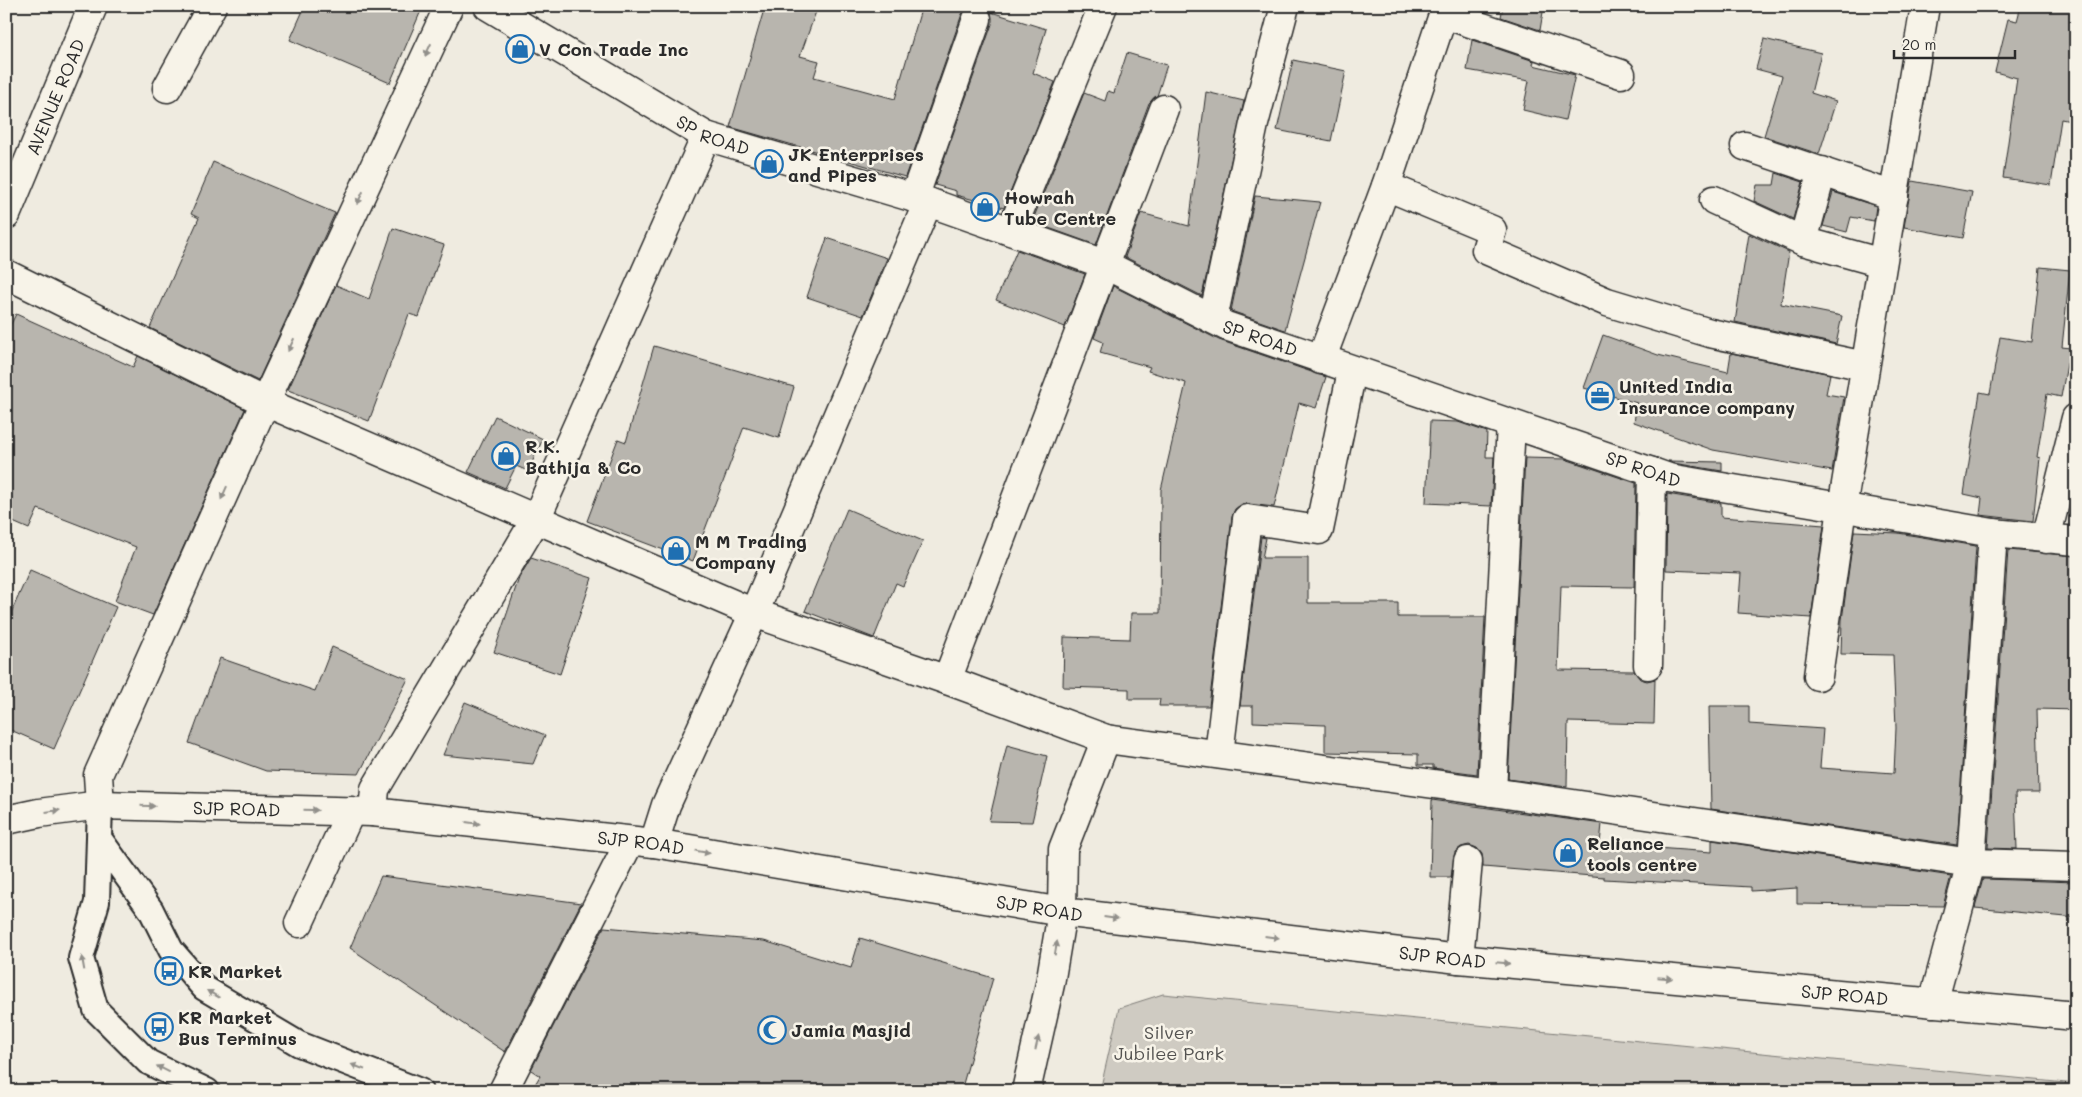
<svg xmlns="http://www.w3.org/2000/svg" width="2082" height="1097" font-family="Mali,sans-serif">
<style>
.green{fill:#cfcbc2;stroke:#7d7b76}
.building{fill:#b8b5ae;stroke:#2b2b2b}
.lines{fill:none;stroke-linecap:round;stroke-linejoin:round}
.lane-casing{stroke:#2b2b2b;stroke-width:28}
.street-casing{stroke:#2b2b2b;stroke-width:31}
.secondary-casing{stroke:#2b2b2b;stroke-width:31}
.primary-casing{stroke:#2b2b2b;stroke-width:31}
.lane{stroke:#f7f3e8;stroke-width:24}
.street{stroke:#f7f3e8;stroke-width:28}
.secondary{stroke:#f7f3e8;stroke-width:28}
.primary{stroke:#f7f3e8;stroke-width:28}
.oneway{fill:#918f8a}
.labels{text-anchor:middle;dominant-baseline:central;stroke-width:5;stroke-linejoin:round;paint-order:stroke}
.poi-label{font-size:18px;font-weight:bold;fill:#2b2b2b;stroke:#f7f3e8;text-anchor:start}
.street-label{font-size:18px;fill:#2b2b2b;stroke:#f7f3e8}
.park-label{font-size:18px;fill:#545351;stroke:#f7f3e8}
</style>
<rect width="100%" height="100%" fill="#efebe0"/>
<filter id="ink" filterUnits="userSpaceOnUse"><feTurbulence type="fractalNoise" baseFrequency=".02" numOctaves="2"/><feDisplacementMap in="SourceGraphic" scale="10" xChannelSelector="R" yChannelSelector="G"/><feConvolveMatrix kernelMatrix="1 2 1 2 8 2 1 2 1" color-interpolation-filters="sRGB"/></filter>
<g filter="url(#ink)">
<path class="green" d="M1163,994L2076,1084V1091H1100L1119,1008Z"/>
<path class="building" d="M305,6H423L390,83L290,40Z
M765,6H818L800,56L819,61L814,77L895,99L922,6H969L962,14L905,177L730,127Z
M1503,6H1544L1540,30L1501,17Z
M2021,6H2076V122L2061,119L2051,185L2003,178L2017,78L1995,72L2008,19L2017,21Z
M991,12L1046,29L1033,73L1055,82L1004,208L956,195V191L935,185L992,24Z
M1764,39L1821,53L1811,93L1836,101L1819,154L1764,136L1782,76L1756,69Z
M1472,40L1534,61L1533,65L1575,75L1565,120L1523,110L1529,81L1467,70Z
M1127,53L1167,65L1157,96L1149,103L1096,245L1032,222L1084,93L1105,101L1108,91L1114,93Z
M1293,60L1346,71L1331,141L1277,130Z
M1206,92L1244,101L1202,296L1125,257L1141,213L1189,226Z
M213,162L335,213L258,381L150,328L199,218L191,214Z
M1776,173L1803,182L1793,219L1754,201L1757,185H1774Z
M1912,181L1972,192L1963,238L1904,227Z
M1833,192L1876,206L1874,221L1851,217L1847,232L1823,226Z
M1255,196L1320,202L1285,330L1231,311Z
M393,228L444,245L419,317L409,314L369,421L288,390L336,285L369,299Z
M1749,234L1789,252L1781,304L1842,316L1836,344L1735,322Z
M827,238L887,258L863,316L807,297Z
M1017,250L1085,274L1065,327L996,300Z
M2040,267L2070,270L2062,347L2070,348L2061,397L2047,394L2037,457L2040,458L2033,521L1980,515L1982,498L1964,494L1980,392L1990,394L2000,337L2032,342Z
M1113,286L1219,340L1326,377L1316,408L1299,403L1274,507L1249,504H1242L1235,509L1232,517L1209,706H1159L1160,699H1129V689L1063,687L1064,637L1130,639L1131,613H1160L1161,490L1186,383L1148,371L1150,367L1100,353L1103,342L1094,338Z
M16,314L133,367L138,356L245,409L153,615L115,601L136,547L38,509L29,529L6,519V334Z
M1603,335L1658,355L1728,372L1731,353L1830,374L1826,394L1844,397L1832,471L1713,450L1634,422L1637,403L1584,388Z
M654,346L794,387L779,438L744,427L693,561L587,521L618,439L626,442Z
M495,416L543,439L528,471L516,466L505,488L468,472Z
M1430,421L1458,422L1487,432L1486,457H1494L1491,506L1426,503Z
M1525,458L1565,459L1636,483L1634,587L1561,586L1558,670L1634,671L1640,679L1647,681L1655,679L1654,724L1568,722L1567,787L1508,779Z
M1668,461L1722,462V471L1673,463Z
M1667,494L1721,503V517L1824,525L1811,618L1738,613L1741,573L1666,570Z
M847,509L923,541L903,586L896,583L874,638L805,611Z
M1854,531L1898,533L1976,546L1957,845L1711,809L1709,706H1749V724L1823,729L1820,768L1894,773L1896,728L1893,655L1841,654L1842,620Z
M1261,537L1266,538L1262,558H1308V603H1398V617H1485L1477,774L1433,768V765H1418V754L1325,752V725L1253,722V706H1240Z
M2008,550L2076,556V710L2037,709L2039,793H2015L2017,849L1988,848Z
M531,558L592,578L560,674L494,652L519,578Z
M30,570L116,607L54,749L6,728V624Z
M332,647L408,679L359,774L266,771L189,743L220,658L315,691Z
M465,702L545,735L533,764L443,755Z
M1007,745L1047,756L1032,822L989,821Z
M1432,800L1602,824L1600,844L1712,852V840L1951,876L1943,906L1797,904V888L1751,891V887L1604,879V877L1483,867L1482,854L1477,848L1469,845L1461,847L1455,852L1451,877H1430Z
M381,876L581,903L505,1052L350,948Z
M1983,879L2076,882V918L1975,908Z
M604,927L764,941L851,968L860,938L993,978L961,1091H531L540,1076L531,1070Z"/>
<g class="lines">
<defs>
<path id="lane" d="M100,805L97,902L81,958L96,1010L148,1062L207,1091
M99,838L151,910L171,950L204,988L299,1044L420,1091"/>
<g id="street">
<path id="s1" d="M488,6L706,136L928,202L1104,264L1226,326L1652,472L1669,478L1993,533L2076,541"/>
<path d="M1444,14L1621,74"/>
<path d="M167,88L212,6"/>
<path d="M1745,146L1894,196"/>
<path d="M1386,186L1492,230L1486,250L1607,302L1710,333L1865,366"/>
<path d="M914,198L977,19"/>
<path d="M1714,200L1803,241L1882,263"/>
<path d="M1011,231L1103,6"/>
<path d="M1803,241L1822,171"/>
<path d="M6,274L265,402L754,613L947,680L1106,739L1492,792L1971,863L2076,866"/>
<path d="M1213,319L1254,124L1285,6"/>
<path d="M1321,360L1386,186L1446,6"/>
<path d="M2046,539L2076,418"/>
<path d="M1648,665L1652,472"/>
<path d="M1818,676L1842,508L1925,6"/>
<path d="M947,680L1164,109"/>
<path d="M1219,754L1247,519L1319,530L1352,371"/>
<path d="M1492,792L1511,424"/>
<path d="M100,805L98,775L265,402L449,6"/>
<path d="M373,812L375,789L536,519L706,136"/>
<path d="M654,843L666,805L754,613L928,202"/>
<path d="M1062,912L1063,849L1106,739"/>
<path d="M299,923L351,811"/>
<path d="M1459,959L1468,861"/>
<path d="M1933,1003L1971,863L1993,533"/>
<path d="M503,1091L630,841"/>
</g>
<g id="secondary">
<path id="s2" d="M6,215L93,6"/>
</g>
<g id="primary">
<path id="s3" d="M6,820L39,813L100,805L373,812L654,843L1062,912L1459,959L2076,1016"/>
<path d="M1026,1091L1050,984L1062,912"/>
</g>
</defs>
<use href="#lane" class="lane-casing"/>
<use href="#street" class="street-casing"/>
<use href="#secondary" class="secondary-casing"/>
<use href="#primary" class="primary-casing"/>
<use href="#lane" class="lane"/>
<use href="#street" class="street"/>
<use href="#secondary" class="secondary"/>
<use href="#primary" class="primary"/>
</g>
<defs><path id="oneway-solid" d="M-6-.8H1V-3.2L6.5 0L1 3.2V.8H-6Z" transform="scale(1.25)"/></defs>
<g class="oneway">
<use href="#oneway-solid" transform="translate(428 50) rotate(115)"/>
<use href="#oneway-solid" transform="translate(360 198) rotate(115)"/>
<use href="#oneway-solid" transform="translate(291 345) rotate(115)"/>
<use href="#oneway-solid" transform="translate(224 493) rotate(114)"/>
<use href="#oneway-solid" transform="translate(148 806) rotate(1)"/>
<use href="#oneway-solid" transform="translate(311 810) rotate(1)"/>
<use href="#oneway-solid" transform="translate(53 811) rotate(-7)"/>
<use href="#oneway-solid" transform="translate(473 823) rotate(7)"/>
<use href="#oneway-solid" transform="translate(703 852) rotate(10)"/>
<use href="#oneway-solid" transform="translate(1111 918) rotate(7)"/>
<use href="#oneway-solid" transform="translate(1272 937) rotate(7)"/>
<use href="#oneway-solid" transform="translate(1056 948) rotate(-80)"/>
<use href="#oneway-solid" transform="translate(83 963) rotate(-100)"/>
<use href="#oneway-solid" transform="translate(1503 963) rotate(5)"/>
<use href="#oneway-solid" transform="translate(1665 978) rotate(5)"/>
<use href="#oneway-solid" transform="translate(213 994) rotate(-150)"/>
<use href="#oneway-solid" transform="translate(1037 1043) rotate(-77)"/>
<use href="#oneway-solid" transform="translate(358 1067) rotate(-159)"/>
<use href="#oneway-solid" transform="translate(163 1069) rotate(-154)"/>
</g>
</g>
<defs>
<symbol id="shop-ring" viewBox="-11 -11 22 22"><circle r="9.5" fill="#f7f3e8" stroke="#1f6fb2" stroke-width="1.5"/><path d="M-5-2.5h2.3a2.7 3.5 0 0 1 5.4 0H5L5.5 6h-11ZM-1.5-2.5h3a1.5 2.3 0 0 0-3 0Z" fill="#1f6fb2"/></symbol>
<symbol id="office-ring" viewBox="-11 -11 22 22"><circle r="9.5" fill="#f7f3e8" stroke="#1f6fb2" stroke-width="1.5"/><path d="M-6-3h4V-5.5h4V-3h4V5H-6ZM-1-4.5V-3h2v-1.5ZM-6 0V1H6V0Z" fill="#1f6fb2"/></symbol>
<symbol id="bus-ring" viewBox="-11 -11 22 22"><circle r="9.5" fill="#f7f3e8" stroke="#1f6fb2" stroke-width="1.5"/><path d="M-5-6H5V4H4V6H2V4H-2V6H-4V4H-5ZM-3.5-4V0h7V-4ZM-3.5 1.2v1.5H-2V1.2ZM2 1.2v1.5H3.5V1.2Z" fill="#1f6fb2"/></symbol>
<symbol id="mosque-ring" viewBox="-11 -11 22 22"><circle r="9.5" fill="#f7f3e8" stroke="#1f6fb2" stroke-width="1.5"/><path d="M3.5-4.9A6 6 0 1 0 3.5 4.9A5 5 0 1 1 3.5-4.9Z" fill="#1f6fb2"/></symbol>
</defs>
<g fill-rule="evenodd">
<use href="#shop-ring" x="504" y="33" width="32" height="32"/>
<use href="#shop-ring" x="753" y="148" width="32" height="32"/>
<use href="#shop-ring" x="969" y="191" width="32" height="32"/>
<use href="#office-ring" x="1584" y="380" width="32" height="32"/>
<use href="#shop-ring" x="490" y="440" width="32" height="32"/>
<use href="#shop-ring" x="660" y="535" width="32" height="32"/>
<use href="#shop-ring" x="1552" y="837" width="32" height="32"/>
<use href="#bus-ring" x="153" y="955" width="32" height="32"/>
<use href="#bus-ring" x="143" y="1011" width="32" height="32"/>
<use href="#mosque-ring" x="756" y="1014" width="32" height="32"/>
</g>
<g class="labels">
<g class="poi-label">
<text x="539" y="49">V Con Trade Inc</text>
<text x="788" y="154">JK Enterprises<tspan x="788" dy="21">and Pipes</tspan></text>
<text x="1004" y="197">Howrah<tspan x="1004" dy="21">Tube Centre</tspan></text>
<text x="1619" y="386">United India<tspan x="1619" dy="21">Insurance company</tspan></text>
<text x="525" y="446">R.K.<tspan x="525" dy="21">Bathija &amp; Co</tspan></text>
<text x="695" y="541">M M Trading<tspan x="695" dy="21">Company</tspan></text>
<text x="1587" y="843">Reliance<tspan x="1587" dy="21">tools centre</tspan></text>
<text x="188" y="971">KR Market</text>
<text x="178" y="1017">KR Market<tspan x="178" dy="21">Bus Terminus</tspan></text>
<text x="791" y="1030">Jamia Masjid</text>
</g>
<g class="street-label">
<text stroke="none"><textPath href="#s2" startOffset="128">AVENUE ROAD</textPath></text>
<text stroke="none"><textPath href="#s1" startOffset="260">SP ROAD</textPath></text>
<text stroke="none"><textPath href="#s1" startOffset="845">SP ROAD</textPath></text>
<text stroke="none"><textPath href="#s1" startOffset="1250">SP ROAD</textPath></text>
<text stroke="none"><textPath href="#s3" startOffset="232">SJP ROAD</textPath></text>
<text stroke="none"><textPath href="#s3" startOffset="638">SJP ROAD</textPath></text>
<text stroke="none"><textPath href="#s3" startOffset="1042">SJP ROAD</textPath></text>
<text stroke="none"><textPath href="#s3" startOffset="1448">SJP ROAD</textPath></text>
<text stroke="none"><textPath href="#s3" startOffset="1852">SJP ROAD</textPath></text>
</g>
<g class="park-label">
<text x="1169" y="1032">Silver<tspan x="1169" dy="21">Jubilee Park</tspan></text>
</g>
</g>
<rect width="2082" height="1097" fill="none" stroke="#f7f3e8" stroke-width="25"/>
<rect x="12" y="12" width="2057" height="1072" fill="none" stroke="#2b2b2b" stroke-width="2" filter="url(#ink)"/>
<path d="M1894 50v8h121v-8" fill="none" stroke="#2b2b2b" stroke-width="2.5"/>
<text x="1902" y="50" font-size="15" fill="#2b2b2b" stroke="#f7f3e8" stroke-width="4" paint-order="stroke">20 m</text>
</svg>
